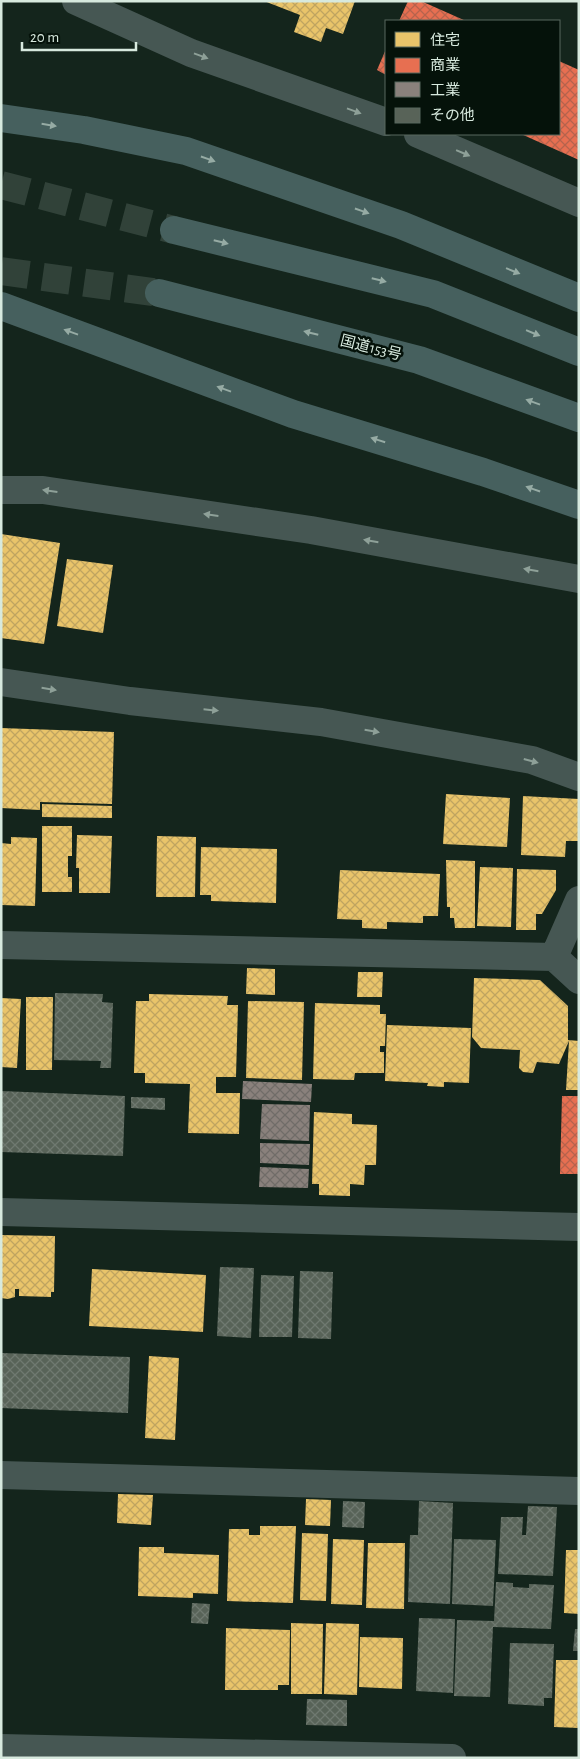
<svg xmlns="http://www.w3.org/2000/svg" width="580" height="1759" font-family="'Alegreya Sans','Noto Sans JP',sans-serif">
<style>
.homes{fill:url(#homes-cross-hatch)}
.shops{fill:url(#shops-cross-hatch)}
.industry{fill:url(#industry-cross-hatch)}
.building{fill:url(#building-cross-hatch)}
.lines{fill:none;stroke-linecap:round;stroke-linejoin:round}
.trunk-tunnel{stroke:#314239;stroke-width:28;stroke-dasharray:28 14;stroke-linecap:butt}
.minor{stroke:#465753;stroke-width:28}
.trunk{stroke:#46605e;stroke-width:28}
.oneway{fill:#8ea098}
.oneway2{fill:#96aba4}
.labels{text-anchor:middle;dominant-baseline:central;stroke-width:5;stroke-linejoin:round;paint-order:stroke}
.street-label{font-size:15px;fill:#d7e9de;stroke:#05120a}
</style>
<defs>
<pattern id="homes-cross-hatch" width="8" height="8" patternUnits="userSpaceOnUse" patternTransform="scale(1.25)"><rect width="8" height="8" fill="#e9c46a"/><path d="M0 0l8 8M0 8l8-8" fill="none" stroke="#bfa460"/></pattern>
<pattern id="shops-cross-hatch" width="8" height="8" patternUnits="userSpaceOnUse" patternTransform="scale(1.25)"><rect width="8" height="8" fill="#e76f51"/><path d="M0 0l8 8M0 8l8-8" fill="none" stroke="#b5634d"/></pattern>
<pattern id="industry-cross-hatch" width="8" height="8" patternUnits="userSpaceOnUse" patternTransform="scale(1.25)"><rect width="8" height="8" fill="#8a817c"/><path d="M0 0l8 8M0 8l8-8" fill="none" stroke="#706c68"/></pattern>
<pattern id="building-cross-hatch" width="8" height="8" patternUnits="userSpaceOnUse" patternTransform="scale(1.25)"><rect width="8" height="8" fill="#586358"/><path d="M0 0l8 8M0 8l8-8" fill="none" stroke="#6f7970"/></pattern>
</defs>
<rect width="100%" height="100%" fill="#14251c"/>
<path class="homes" d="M264,1H355L343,34L326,28L321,42L294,32L300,15Z
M1,534L60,543L44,644L1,638Z
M67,559L113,565L103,633L57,626Z
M1,728L114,732L112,804L40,802V810L1,808Z
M446,794L510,798L507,847L443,844Z
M523,796L579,799L578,841H566L565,857L521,855Z
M42,804L112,806V818L42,817Z
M42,826H72V856H68V877H72V892H42Z
M77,835L112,836L110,893H79V868H76Z
M157,836L196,837L195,897H156Z
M11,837L37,838L35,906L1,905V843L11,844Z
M201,847L277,849L276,903L211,901V895H200Z
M446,860L475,861V928H455L454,918H450V907H447Z
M480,867L513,868L511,927L477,926Z
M517,869L556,870V890L542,914H536V930H516Z
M340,870L440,874L438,916H423V923L387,922V929L362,928V920L337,919Z
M247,968L275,969V995L246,994Z
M358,972H383L382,997H357Z
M474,978L540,980L568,1006V1040L579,1041V1090H566L569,1041L559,1064L537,1062L533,1073L523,1072L519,1068L520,1050L481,1048L472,1037Z
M149,994L228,996L227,1005H238L236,1077H216V1093H240L239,1134L188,1133L190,1084L145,1083V1073H134L136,1001H149Z
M26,997H53L52,1070H26Z
M1,998L21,999L17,1068L1,1067Z
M248,1001L304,1002L302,1080L246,1078Z
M315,1003L380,1005V1014H386L385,1046H380V1052H384V1073H355L354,1080L313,1079Z
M387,1025L471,1028L469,1083L444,1082V1087L427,1086L428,1083L385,1081Z
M314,1112L352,1114V1124L377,1125L376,1165H365L364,1185L350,1184V1196L319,1195V1184H312Z
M1,1235L55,1236L54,1292H51V1297L19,1296V1289H15V1297L8,1299L1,1298Z
M92,1269L206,1275L203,1332L89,1326Z
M149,1356L179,1358L175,1440L145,1438Z
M118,1494L153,1495L151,1525L117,1523Z
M306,1499L331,1500L330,1526L305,1525Z
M260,1526H296L293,1603L227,1601L229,1529H249V1535H260Z
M302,1533L328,1534L326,1601L300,1600Z
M333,1539L364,1540L362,1605L331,1604Z
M368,1543H405L404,1609L366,1608Z
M139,1547H164V1553L219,1555L218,1594L193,1593V1598L138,1596Z
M566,1550H579V1614L564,1613Z
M291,1623L323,1624L322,1694H291Z
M326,1623L359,1624L357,1695L324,1694Z
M226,1628L290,1630L289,1685H278V1690H225Z
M360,1637L403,1638L402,1689L359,1687Z
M556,1660H579V1728L554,1727Z"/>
<path class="shops" d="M408,1H421L466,21H399Z
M386,49V75L377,70Z
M559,61L579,70V160L521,134H559Z
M562,1096H579V1174H560Z"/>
<path class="industry" d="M243,1081L312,1084L311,1102L242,1099Z
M262,1104L310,1105L309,1141L260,1139Z
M260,1143L310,1144L309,1165L260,1163Z
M260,1167L309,1169L308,1188L259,1187Z"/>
<path class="building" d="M55,993L103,994L102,1002L113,1003L111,1068H100L101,1061L54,1060Z
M1,1091L125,1096L123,1156L1,1152Z
M131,1097L165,1098V1110L131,1108Z
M220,1267L254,1268L251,1338L217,1336Z
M300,1271L333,1272L331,1339L298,1338Z
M261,1275L294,1276L292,1337H259Z
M1,1353L130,1357L128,1413L1,1408Z
M343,1501L365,1502L364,1528L342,1527Z
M419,1501L453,1503L450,1604L408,1602L410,1535H418Z
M528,1506L557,1507L553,1576L498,1574L501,1517H523L522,1535H526Z
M454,1539L496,1540L493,1606L452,1604Z
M496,1582L513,1583V1587L529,1588V1584L554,1585L551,1629L493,1627L490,1697L454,1696L457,1620L494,1621Z
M192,1603L210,1604L208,1624L191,1623Z
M419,1618L455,1619L453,1693L416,1691Z
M575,1629H579V1651H573Z
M510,1643L554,1644L552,1698H544V1706L508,1704Z
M307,1699L347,1700V1726L306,1725Z"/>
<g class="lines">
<path class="trunk-tunnel" d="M1,185L174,230
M1,271L159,293"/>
<path class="minor" d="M76,1L191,53L386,122
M418,134L579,203
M1,490H43L311,530L579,579
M1,682L130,701L321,722L532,760L579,777
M579,900L554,957L579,980
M1,945L554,957
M1,1212L579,1227
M1,1475L579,1491
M1,1748L452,1758"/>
<path class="trunk" d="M1,118L84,130L186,151L401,225L579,298
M174,230L433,294L579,352
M159,293L419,360L579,418
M1,306L293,414L483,472L579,505"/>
</g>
<defs><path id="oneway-solid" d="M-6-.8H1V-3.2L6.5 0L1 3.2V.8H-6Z" transform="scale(1.25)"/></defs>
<g class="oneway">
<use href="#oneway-solid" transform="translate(201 56) rotate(20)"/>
<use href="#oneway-solid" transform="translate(354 111) rotate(20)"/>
<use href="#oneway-solid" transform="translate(463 153) rotate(23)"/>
<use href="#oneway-solid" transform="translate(50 491) rotate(-172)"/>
<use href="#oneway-solid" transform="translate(211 515) rotate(-172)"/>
<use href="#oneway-solid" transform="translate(371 541) rotate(-170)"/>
<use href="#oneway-solid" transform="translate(531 570) rotate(-170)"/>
<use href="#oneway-solid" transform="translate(49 689) rotate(9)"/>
<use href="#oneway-solid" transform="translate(211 710) rotate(6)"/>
<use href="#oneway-solid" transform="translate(372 731) rotate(10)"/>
<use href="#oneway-solid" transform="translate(531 761) rotate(15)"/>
</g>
<g class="oneway2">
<use href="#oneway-solid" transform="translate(49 125) rotate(9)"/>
<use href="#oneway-solid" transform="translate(208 159) rotate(19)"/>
<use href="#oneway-solid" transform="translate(362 211) rotate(19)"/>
<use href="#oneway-solid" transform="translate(221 242) rotate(14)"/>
<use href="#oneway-solid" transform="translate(513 271) rotate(22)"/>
<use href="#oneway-solid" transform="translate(379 280) rotate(14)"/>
<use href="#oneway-solid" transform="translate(71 332) rotate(-160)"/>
<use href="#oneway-solid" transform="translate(311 333) rotate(-166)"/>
<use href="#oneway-solid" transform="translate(533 333) rotate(22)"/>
<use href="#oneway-solid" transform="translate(224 389) rotate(-160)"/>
<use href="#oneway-solid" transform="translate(533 402) rotate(-160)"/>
<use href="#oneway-solid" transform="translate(378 440) rotate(-163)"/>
<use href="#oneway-solid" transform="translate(533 489) rotate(-161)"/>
</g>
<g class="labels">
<g class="street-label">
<text transform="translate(371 348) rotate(14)">国道153号</text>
</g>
</g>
<rect width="580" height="1759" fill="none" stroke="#d7e9de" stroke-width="5"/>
<rect x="385" y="20" width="175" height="115" fill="#05120a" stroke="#59685f"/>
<rect x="395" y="32" width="25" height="15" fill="#e9c46a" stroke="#59685f"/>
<text x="430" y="45" font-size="15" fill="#d7e9de">住宅</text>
<rect x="395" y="58" width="25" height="15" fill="#e76f51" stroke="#59685f"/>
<text x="430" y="70" font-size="15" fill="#d7e9de">商業</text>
<rect x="395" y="82" width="25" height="15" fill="#8a817c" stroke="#59685f"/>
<text x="430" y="95" font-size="15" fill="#d7e9de">工業</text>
<rect x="395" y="108" width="25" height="15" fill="#586358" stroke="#59685f"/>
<text x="430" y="120" font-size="15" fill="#d7e9de">その他</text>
<path d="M22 42v8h114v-8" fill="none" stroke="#d7e9de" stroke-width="2.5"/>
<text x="30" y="42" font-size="15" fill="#d7e9de" stroke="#05120a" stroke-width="4" paint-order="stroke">20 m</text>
</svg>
